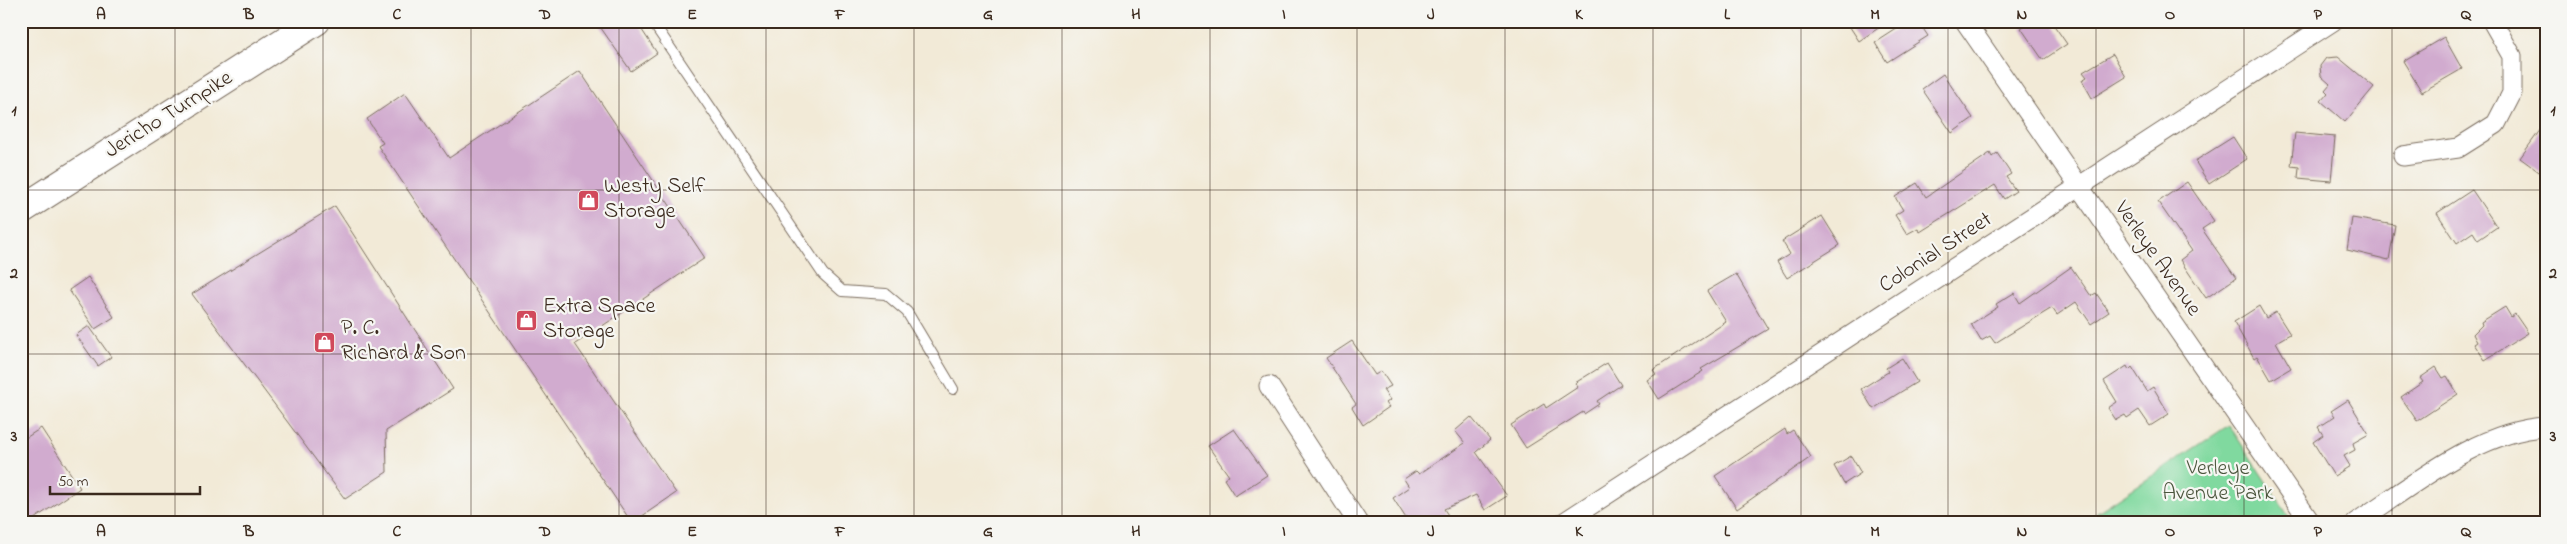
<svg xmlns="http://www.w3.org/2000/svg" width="2567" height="544" font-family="'Indie Flower',sans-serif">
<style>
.green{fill:#80d99f;stroke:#5e825e}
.building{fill:#d1abcf}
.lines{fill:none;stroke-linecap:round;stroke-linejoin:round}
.service-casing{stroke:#7b6d5f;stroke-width:12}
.minor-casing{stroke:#7b6d5f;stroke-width:21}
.primary-casing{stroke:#7b6d5f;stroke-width:30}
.service{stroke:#fff;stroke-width:10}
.minor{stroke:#fff;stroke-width:19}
.primary{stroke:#fff;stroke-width:28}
.grid{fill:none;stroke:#3b2a1e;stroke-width:1;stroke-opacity:0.55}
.labels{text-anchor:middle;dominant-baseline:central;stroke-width:4.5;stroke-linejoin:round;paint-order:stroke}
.street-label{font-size:22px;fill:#3b2a1e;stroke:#f6f6f2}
.poi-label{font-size:22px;fill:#3b2a1e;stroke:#f6f6f2;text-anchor:start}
.park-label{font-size:22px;fill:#4c563e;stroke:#f6f6f2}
.neatline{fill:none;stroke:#3b2a1e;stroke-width:2}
.grid-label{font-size:16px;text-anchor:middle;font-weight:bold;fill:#3b2a1e}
</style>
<rect width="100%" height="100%" fill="#f6f6f2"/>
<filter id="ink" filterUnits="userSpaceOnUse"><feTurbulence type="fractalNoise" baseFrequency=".02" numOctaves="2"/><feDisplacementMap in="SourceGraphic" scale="10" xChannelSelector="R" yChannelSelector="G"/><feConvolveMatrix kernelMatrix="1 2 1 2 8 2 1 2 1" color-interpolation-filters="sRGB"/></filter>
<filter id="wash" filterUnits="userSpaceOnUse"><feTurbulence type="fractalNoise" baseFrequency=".0096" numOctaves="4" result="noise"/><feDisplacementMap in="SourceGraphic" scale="20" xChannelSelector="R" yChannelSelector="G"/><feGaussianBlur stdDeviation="1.12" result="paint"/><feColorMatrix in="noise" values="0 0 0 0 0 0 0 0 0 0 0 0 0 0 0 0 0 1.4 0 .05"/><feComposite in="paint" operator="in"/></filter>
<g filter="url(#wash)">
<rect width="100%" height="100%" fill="#f2ead7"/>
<path class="green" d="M2229,425L2293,523H2081Z"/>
<g id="blocks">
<path class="building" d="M596,21H636L657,53L631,71Z
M1846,21H1889L1859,41Z
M1909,21H1918L1928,36L1887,62L1875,43Z
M2032,21H2051L2067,44L2043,60L2021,28Z
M2444,37L2462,69L2422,92L2403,61Z
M2113,54L2126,77L2092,98L2082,80L2087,77L2083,72Z
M2338,57L2374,87L2345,122L2321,101L2328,93L2325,90L2330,84L2321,76L2320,66L2326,58Z
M580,71L705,258L575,344L676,493L632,523L378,146L383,143L367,119L405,93L449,158Z
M1943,74L1973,118L1952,133L1922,89Z
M2546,122V177L2520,158Z
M2295,133L2335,137L2331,181L2298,178L2299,167L2291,166Z
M2233,137L2247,159L2209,184L2195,161Z
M1990,153L1992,157L1997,153L2011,174L2006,177L2016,191L2004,199L1995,185L1920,232L1918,228L1907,234L1895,215L1903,210L1895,197L1917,183L1926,197Z
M2187,182L2214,221L2202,229L2236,278L2206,298L2180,260L2192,251L2158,202Z
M2472,190L2497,227L2478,240L2473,232L2457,243L2437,213Z
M335,206L453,389L386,431L387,472L345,499L192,294Z
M1822,216L1840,245L1787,278L1777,262L1790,254L1782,241Z
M2352,218L2395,225L2389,260L2347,250Z
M2071,267L2091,296L2096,293L2109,312L2091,324L2076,302L2057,315L2052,308L1995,343L1990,336L1981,341L1971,324L1998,307L1996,304L2014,293L2020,303Z
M1736,274L1768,329L1701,369L1703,371L1659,399L1647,380L1656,374L1653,370L1726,322L1707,291Z
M88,277L114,317L95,329L69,290Z
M2259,306L2266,318L2276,312L2290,334L2276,342L2291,368L2271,380L2257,356L2254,358L2234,322Z
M2505,307L2511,317L2515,314L2528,333L2485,360L2474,344L2477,342L2473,334L2482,325L2481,322Z
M89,326L111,357L98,366L76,335Z
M1352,341L1375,375L1381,371L1391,386L1383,390L1390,400L1386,403L1389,407L1363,425L1352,407L1356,404L1326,358Z
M1902,358L1917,382L1873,409L1861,389L1888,372L1886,368Z
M1607,363L1621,385L1597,401L1599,404L1584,414L1583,412L1526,448L1511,425L1544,404L1546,408L1578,387L1575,383Z
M2127,366L2129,370L2132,367L2147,391L2153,387L2169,414L2150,426L2139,410L2127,418L2125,415L2116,420L2108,408L2117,402L2104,381Z
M2436,367L2443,378L2447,376L2458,394L2417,421L2401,397L2423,382L2420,378Z
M2348,400L2369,434L2353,443L2355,450L2344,456L2350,466L2334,476L2313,442L2323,435L2318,427L2335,416L2331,411Z
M1471,417L1490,440L1476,452L1507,496L1485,510L1476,495L1444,509L1453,523H1409L1393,498L1409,487L1404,479L1416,471L1419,474L1465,443L1455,431Z
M41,428L80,488L28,523H21V441Z
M1234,429L1267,475L1235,496L1224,479L1229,476L1208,446Z
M1785,429L1787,434L1793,430L1811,457L1737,509L1715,476Z
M1851,456L1861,473L1844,484L1834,466Z"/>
</g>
</g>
<g filter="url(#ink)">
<use href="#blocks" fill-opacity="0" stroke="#7b6d5f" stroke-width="1"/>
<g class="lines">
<defs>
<path id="service" d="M652,21L823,274L842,291L886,294L907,312L953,389"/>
<path id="minor" d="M1965,21L2311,523
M2403,156L2458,148L2496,124L2512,93V56L2492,21
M1269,386L1358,523
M1563,523L2333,21
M2355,523C2411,487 2478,430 2546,427"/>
<path id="primary" d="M21,210L316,21"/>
</defs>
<use href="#service" class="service-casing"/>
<use href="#minor" class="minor-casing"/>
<use href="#primary" class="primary-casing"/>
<use href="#service" class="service"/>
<use href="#minor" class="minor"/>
<use href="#primary" class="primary"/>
</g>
</g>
<path class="grid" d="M175,21V523M323,21V523M471,21V523M619,21V523M766,21V523M914,21V523M1062,21V523M1210,21V523M1357,21V523M1505,21V523M1653,21V523M1801,21V523M1948,21V523M2096,21V523M2244,21V523M2392,21V523M21,190H2546M21,354H2546"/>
<defs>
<symbol id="shop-square" viewBox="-11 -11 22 22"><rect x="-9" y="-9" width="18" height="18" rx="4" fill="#d1495b" stroke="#f6f6f2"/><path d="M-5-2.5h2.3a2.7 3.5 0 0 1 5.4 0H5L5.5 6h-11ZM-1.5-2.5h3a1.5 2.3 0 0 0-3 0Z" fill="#fff"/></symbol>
</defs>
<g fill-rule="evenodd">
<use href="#shop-square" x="576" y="188" width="25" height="25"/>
<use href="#shop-square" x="514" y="308" width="25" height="25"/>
<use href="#shop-square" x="312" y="330" width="25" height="25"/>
</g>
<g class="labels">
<g class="street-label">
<text transform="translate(169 115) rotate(-32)">Jericho Turnpike</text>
<text transform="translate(1936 253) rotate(-33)">Colonial Street</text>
<text transform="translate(2157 259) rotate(55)">Verleye Avenue</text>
</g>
<g class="poi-label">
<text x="604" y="187">Westy Self<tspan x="604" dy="25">Storage</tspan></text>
<text x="543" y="307">Extra Space<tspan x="543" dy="25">Storage</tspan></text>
<text x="341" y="329">P. C.<tspan x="341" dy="25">Richard &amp; Son</tspan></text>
</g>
<g class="park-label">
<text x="2218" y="469">Verleye<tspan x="2218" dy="25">Avenue Park</tspan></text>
</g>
</g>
<rect width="2567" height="544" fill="none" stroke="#f6f6f2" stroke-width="55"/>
<path d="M50 486v8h150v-8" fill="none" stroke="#3b2a1e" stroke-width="2.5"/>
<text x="58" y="486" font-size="15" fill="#3b2a1e" stroke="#f6f6f2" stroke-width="4" paint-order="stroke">50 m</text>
<rect x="28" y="28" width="2512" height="488" class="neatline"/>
<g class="grid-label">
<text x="101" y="19">A</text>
<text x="249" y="19">B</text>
<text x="397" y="19">C</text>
<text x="545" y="19">D</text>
<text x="692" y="19">E</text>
<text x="840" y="19">F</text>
<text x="988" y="19">G</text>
<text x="1136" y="19">H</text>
<text x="1284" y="19">I</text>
<text x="1431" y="19">J</text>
<text x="1579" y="19">K</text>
<text x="1727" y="19">L</text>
<text x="1875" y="19">M</text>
<text x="2022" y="19">N</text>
<text x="2170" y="19">O</text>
<text x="2318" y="19">P</text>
<text x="2466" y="19">Q</text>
<text x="14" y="115">1</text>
<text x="2553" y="115">1</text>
<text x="14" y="278">2</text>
<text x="2553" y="278">2</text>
<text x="14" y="441">3</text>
<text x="2553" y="441">3</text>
<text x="101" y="536">A</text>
<text x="249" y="536">B</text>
<text x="397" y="536">C</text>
<text x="545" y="536">D</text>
<text x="692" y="536">E</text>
<text x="840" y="536">F</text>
<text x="988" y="536">G</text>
<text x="1136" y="536">H</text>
<text x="1284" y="536">I</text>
<text x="1431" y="536">J</text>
<text x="1579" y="536">K</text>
<text x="1727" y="536">L</text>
<text x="1875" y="536">M</text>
<text x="2022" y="536">N</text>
<text x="2170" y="536">O</text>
<text x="2318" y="536">P</text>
<text x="2466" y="536">Q</text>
</g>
</svg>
